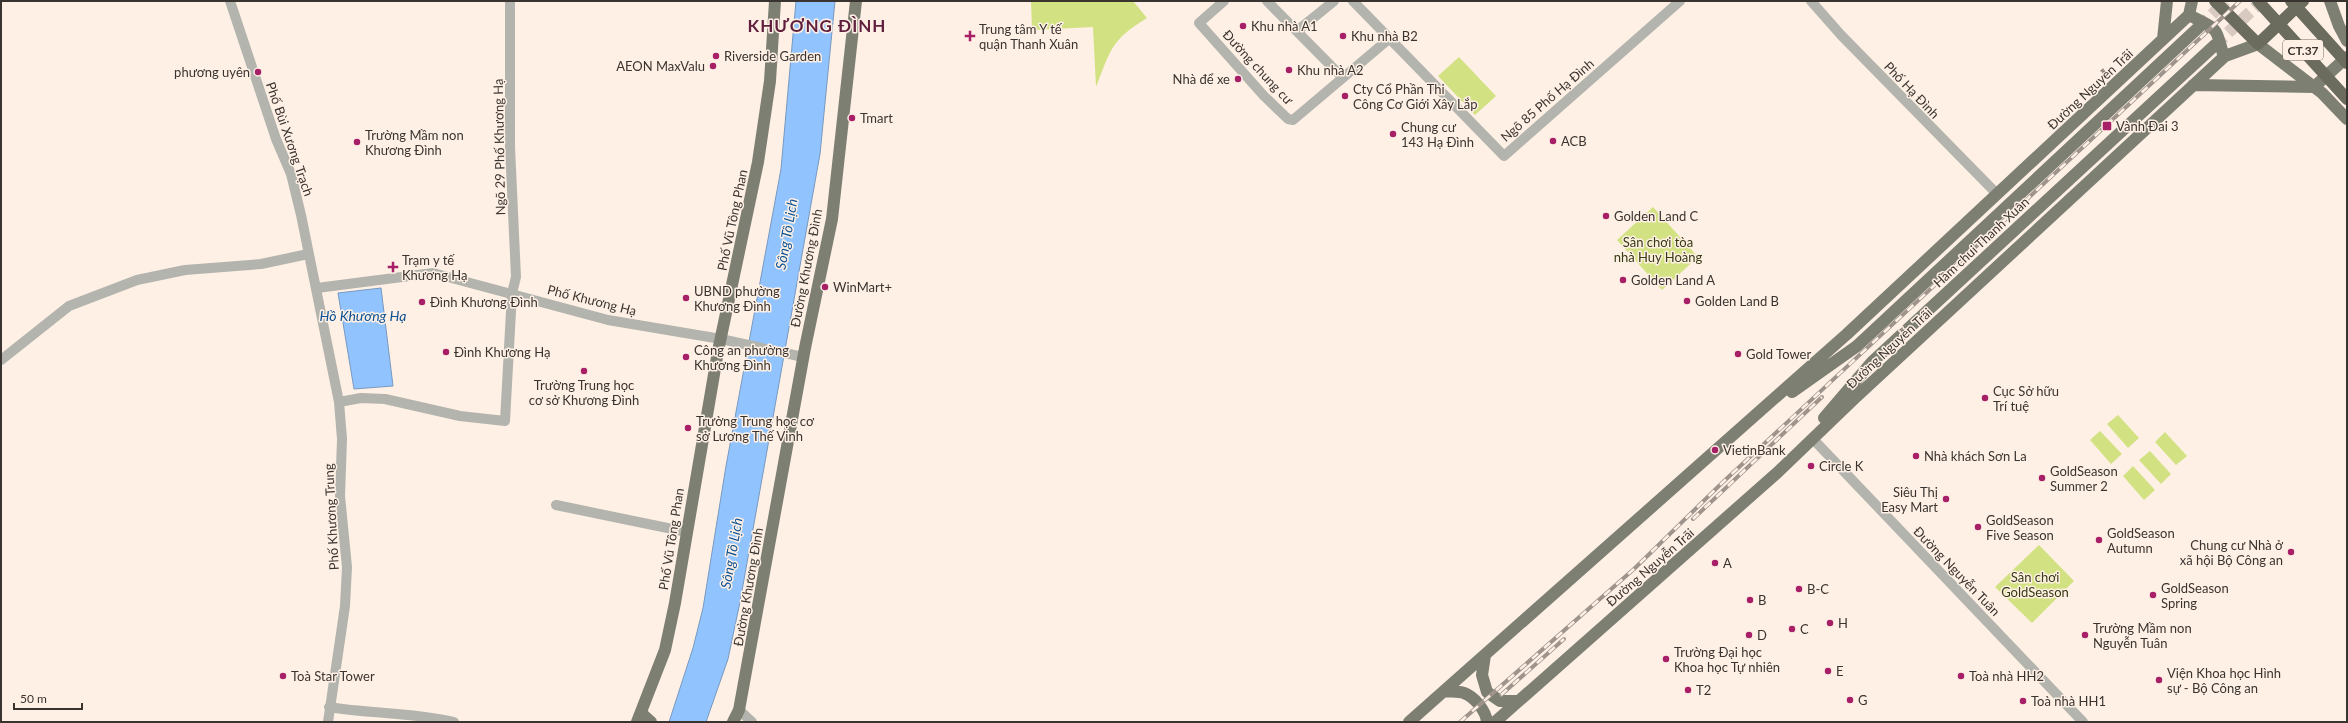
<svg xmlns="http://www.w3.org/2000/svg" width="2348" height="723" font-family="Lato,sans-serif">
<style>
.green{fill:#d2e182}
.water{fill:#91c4fe;stroke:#7799c0}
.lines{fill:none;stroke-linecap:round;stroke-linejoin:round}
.major-tunnel{stroke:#d8cac1;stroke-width:12;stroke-dasharray:12 6;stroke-linecap:butt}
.minor{stroke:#b3b4ad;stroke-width:10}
.major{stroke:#7e7f73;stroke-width:12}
.highway{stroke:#6b6c5e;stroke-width:12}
.rail-casing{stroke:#9e948c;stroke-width:4}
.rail{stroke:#fff0e5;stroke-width:2.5;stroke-dasharray:8;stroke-linecap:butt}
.highway-bridge{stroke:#6b6c5e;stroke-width:12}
.poi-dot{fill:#a71f67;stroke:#fff0e5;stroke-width:1.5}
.labels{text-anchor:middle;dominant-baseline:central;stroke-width:3;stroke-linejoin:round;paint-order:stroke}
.shield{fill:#fff0e5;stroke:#756c66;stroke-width:1}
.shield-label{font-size:12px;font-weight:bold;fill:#3a3430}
.poi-label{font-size:13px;fill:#3a3430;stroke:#fff0e5;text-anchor:start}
.street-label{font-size:13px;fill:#3a3430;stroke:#fff0e5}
.park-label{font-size:13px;fill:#353a11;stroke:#fff0e5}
.water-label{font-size:14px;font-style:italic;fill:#0c5192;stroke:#fff0e5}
.district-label{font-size:17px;font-weight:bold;letter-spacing:1px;fill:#5f1f3d;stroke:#fff0e5}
</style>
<rect width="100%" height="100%" fill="#fff0e5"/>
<path class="green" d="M1031,1H1133L1147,18C1111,40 1111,49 1096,87L1093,27L1032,30Z
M1459,57L1496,96L1475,115L1438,76Z
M1653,207L1698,257L1662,290L1617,240Z
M2118,415L2139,438L2128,448L2107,424Z
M2100,431L2122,454L2111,464L2090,440Z
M2165,432L2187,456L2176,465L2155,442Z
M2150,451L2171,474L2161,484L2139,460Z
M2133,466L2155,490L2144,500L2123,476Z
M2039,545L2074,581L2032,623L1995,587Z"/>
<path class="water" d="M796,1H835L820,154L740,602L728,659L706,722H669L693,648L703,608L726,466L781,169Z
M381,288L393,386L354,389L338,293Z"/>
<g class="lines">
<path class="major-tunnel" d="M2199,27L2226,1
M2215,45L2262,1"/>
<path class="minor" d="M230,1L276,139L291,174L301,215L339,402L342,439L340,496L347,567L345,606L328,722
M1224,1L1199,23L1264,96L1288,119L1293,120L1390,38
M1267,1L1343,78
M1353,1L1504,156L1680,1
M1811,1L1841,35L1997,194
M1297,31L1334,1
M317,288L433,273L608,320L721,339L803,357
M1,360L69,306L137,280L185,270L261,264L308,254
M339,402L361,398L385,399L460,416L505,421L512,293L516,277L510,147V1
M1813,439L2083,722
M556,505L687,532
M329,707C370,714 413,712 454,722
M739,710L752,722"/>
<path class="major" d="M2330,1L2339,26L2347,41
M2193,17C2217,30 2216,26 2223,54
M2163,39L2167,1
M2193,85L2314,87L2347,57
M1792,392L1857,346L2199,27
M1824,418L1872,362L2215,45
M1485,655L1482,675L1487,692L1500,701H1519
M1444,691C1450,692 1458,691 1464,693C1475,697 1486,711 1487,722
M641,713L651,722
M637,722L665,650L675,603L718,351L758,162L770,81L775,1
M733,722L739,710L805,348L832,219L856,1
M1409,722L1847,334L2189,15L2192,1
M1495,722L1778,472L1855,398L2225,56L2258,44L2322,93L2347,119"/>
<path class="highway" d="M2215,1L2258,44L2303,1"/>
<defs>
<path id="rail" d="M1693,519L1822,397
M1501,695L1564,639
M1460,722L1634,569L1722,483L2240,1"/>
</defs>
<use href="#rail" class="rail-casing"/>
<use href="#rail" class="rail"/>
<path class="highway-bridge" d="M2258,1L2347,99
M2291,1L2347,63"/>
</g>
<g class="poi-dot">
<circle cx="1243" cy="26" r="4"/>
<path d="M968 30h4v4h4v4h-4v4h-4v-4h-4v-4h4z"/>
<circle cx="1343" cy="36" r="4"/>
<circle cx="716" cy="56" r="4"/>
<circle cx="713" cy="66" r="4"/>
<circle cx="1289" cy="70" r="4"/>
<circle cx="258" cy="72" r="4"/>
<circle cx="1238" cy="79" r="4"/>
<circle cx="1345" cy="96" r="4"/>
<circle cx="852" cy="118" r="4"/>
<rect x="2102" y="121" width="10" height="10" rx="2"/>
<circle cx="1393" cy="134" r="4"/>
<circle cx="1553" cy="141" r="4"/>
<circle cx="357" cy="142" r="4"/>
<circle cx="1606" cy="216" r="4"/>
<path d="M391 261h4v4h4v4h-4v4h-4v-4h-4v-4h4z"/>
<circle cx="1623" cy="280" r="4"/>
<circle cx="825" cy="287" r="4"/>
<circle cx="686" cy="298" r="4"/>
<circle cx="1687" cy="301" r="4"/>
<circle cx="422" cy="302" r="4"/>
<circle cx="446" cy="352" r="4"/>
<circle cx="1738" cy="354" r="4"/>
<circle cx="686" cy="357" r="4"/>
<circle cx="584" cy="371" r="4"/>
<circle cx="1985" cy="398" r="4"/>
<circle cx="688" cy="428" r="4"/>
<circle cx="1715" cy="450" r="4"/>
<circle cx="1916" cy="456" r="4"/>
<circle cx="1811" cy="466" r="4"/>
<circle cx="2042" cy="478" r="4"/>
<circle cx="1946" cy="499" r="4"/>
<circle cx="1978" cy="527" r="4"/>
<circle cx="2099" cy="540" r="4"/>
<circle cx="2291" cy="552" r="4"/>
<circle cx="1715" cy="563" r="4"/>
<circle cx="1799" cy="589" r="4"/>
<circle cx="2153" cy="595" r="4"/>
<circle cx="1750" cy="600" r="4"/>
<circle cx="1830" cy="623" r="4"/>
<circle cx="1792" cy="629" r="4"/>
<circle cx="1749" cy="635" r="4"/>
<circle cx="2085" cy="635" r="4"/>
<circle cx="1666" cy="659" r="4"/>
<circle cx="1828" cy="671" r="4"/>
<circle cx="283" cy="676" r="4"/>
<circle cx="1961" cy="676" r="4"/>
<circle cx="2159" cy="680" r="4"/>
<circle cx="1688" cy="690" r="4"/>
<circle cx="1850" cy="700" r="4"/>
<circle cx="2023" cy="701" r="4"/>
</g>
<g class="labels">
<rect class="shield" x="2283" y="40" width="40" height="20" rx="3"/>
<g class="shield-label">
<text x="2303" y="50">CT.37</text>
</g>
<g class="poi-label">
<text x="1251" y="26">Khu nhà A1</text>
<text x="979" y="29">Trung tâm Y tế<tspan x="979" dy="15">quận Thanh Xuân</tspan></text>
<text x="1351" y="36">Khu nhà B2</text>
<text x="724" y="56">Riverside Garden</text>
<text x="705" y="66" text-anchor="end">AEON MaxValu</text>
<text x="1297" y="70">Khu nhà A2</text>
<text x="250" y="72" text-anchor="end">phương uyên</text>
<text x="1230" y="79" text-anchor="end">Nhà để xe</text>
<text x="1353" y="89">Cty Cổ Phần Thi<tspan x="1353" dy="15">Công Cơ Giới Xây Lắp</tspan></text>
<text x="860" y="118">Tmart</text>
<text x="2116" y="126">Vành Đai 3</text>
<text x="1401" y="127">Chung cư<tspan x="1401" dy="15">143 Hạ Đình</tspan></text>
<text x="365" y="135">Trường Mầm non<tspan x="365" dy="15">Khương Đình</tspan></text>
<text x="1561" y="141">ACB</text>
<text x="1614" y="216">Golden Land C</text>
<text x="402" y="260">Trạm y tế<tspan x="402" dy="15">Khương Hạ</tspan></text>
<text x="1631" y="280">Golden Land A</text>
<text x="833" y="287">WinMart+</text>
<text x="694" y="291">UBND phường<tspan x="694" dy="15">Khương Đình</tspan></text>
<text x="1695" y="301">Golden Land B</text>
<text x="430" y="302">Đình Khương Đình</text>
<text x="694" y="350">Công an phường<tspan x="694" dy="15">Khương Đình</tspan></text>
<text x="454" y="352">Đình Khương Hạ</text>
<text x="1746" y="354">Gold Tower</text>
<text x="584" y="385" text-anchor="middle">Trường Trung học<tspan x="584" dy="15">cơ sở Khương Đình</tspan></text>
<text x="1993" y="391">Cục Sở hữu<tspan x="1993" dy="15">Trí tuệ</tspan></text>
<text x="696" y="421">Trường Trung học cơ<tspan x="696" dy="15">sở Lương Thế Vinh</tspan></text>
<text x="1723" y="450">VietinBank</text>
<text x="1924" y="456">Nhà khách Sơn La</text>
<text x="1819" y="466">Circle K</text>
<text x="2050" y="471">GoldSeason<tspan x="2050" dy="15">Summer 2</tspan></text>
<text x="1938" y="492" text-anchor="end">Siêu Thị<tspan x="1938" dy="15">Easy Mart</tspan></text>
<text x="1986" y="520">GoldSeason<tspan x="1986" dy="15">Five Season</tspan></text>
<text x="2107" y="533">GoldSeason<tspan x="2107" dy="15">Autumn</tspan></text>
<text x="2283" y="545" text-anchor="end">Chung cư Nhà ở<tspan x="2283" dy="15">xã hội Bộ Công an</tspan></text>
<text x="1723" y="563">A</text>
<text x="2161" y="588">GoldSeason<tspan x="2161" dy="15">Spring</tspan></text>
<text x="1807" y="589">B-C</text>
<text x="1758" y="600">B</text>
<text x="1838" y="623">H</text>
<text x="2093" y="628">Trường Mầm non<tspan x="2093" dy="15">Nguyễn Tuân</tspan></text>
<text x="1800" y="629">C</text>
<text x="1757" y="635">D</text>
<text x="1674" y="652">Trường Đại học<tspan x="1674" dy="15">Khoa học Tự nhiên</tspan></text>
<text x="1836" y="671">E</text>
<text x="2167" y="673">Viện Khoa học Hình<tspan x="2167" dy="15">sự - Bộ Công an</tspan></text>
<text x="291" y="676">Toà Star Tower</text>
<text x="1969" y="676">Toà nhà HH2</text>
<text x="1696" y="690">T2</text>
<text x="1858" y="700">G</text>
<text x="2031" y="701">Toà nhà HH1</text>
</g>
<g class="street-label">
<text transform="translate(1258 67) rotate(47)">Đường chung cư</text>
<text transform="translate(2090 89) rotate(-43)">Đường Nguyễn Trãi</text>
<text transform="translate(1912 90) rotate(46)">Phố Hạ Đình</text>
<text transform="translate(1547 100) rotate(-41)">Ngõ 85 Phố Hạ Đình</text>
<text transform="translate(290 139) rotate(71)">Phố Bùi Xương Trạch</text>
<text transform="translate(499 147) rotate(-91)">Ngõ 29 Phố Khương Hạ</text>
<text transform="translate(732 220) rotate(-78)">Phố Vũ Tông Phan</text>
<text transform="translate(1981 242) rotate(-43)">Hầm chui Thanh Xuân</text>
<text transform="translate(806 268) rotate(-79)">Đường Khương Đình</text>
<text transform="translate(592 300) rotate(14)">Phố Khương Hạ</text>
<text transform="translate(1889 348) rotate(-43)">Đường Nguyễn Trãi</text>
<text transform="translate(331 517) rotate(-93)">Phố Khương Trung</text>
<text transform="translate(671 539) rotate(-81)">Phố Vũ Tông Phan</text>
<text transform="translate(1650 567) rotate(-41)">Đường Nguyễn Trãi</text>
<text transform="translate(1957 571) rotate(46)">Đường Nguyễn Tuân</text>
<text transform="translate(748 587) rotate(-80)">Đường Khương Đình</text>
</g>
<g class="park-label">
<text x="1658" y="242">Sân chơi tòa<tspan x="1658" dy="15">nhà Huy Hoàng</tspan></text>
<text x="2035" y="577">Sân chơi<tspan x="2035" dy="15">GoldSeason</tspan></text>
</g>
<g class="water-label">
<text transform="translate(786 234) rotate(-80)">Sông Tô Lịch</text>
<text x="363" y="315">Hồ Khương Hạ</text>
<text transform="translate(731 553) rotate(-80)">Sông Tô Lịch</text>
</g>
<g class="district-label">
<text x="817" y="25">KHƯƠNG ĐÌNH</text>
</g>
</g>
<rect width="2348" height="723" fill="none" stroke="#3a3430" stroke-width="4"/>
<path d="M14 703v6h68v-6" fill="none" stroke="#3a3430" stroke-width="2"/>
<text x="20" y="703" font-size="12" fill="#3a3430" stroke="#fff0e5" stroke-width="3" paint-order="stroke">50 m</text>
</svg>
